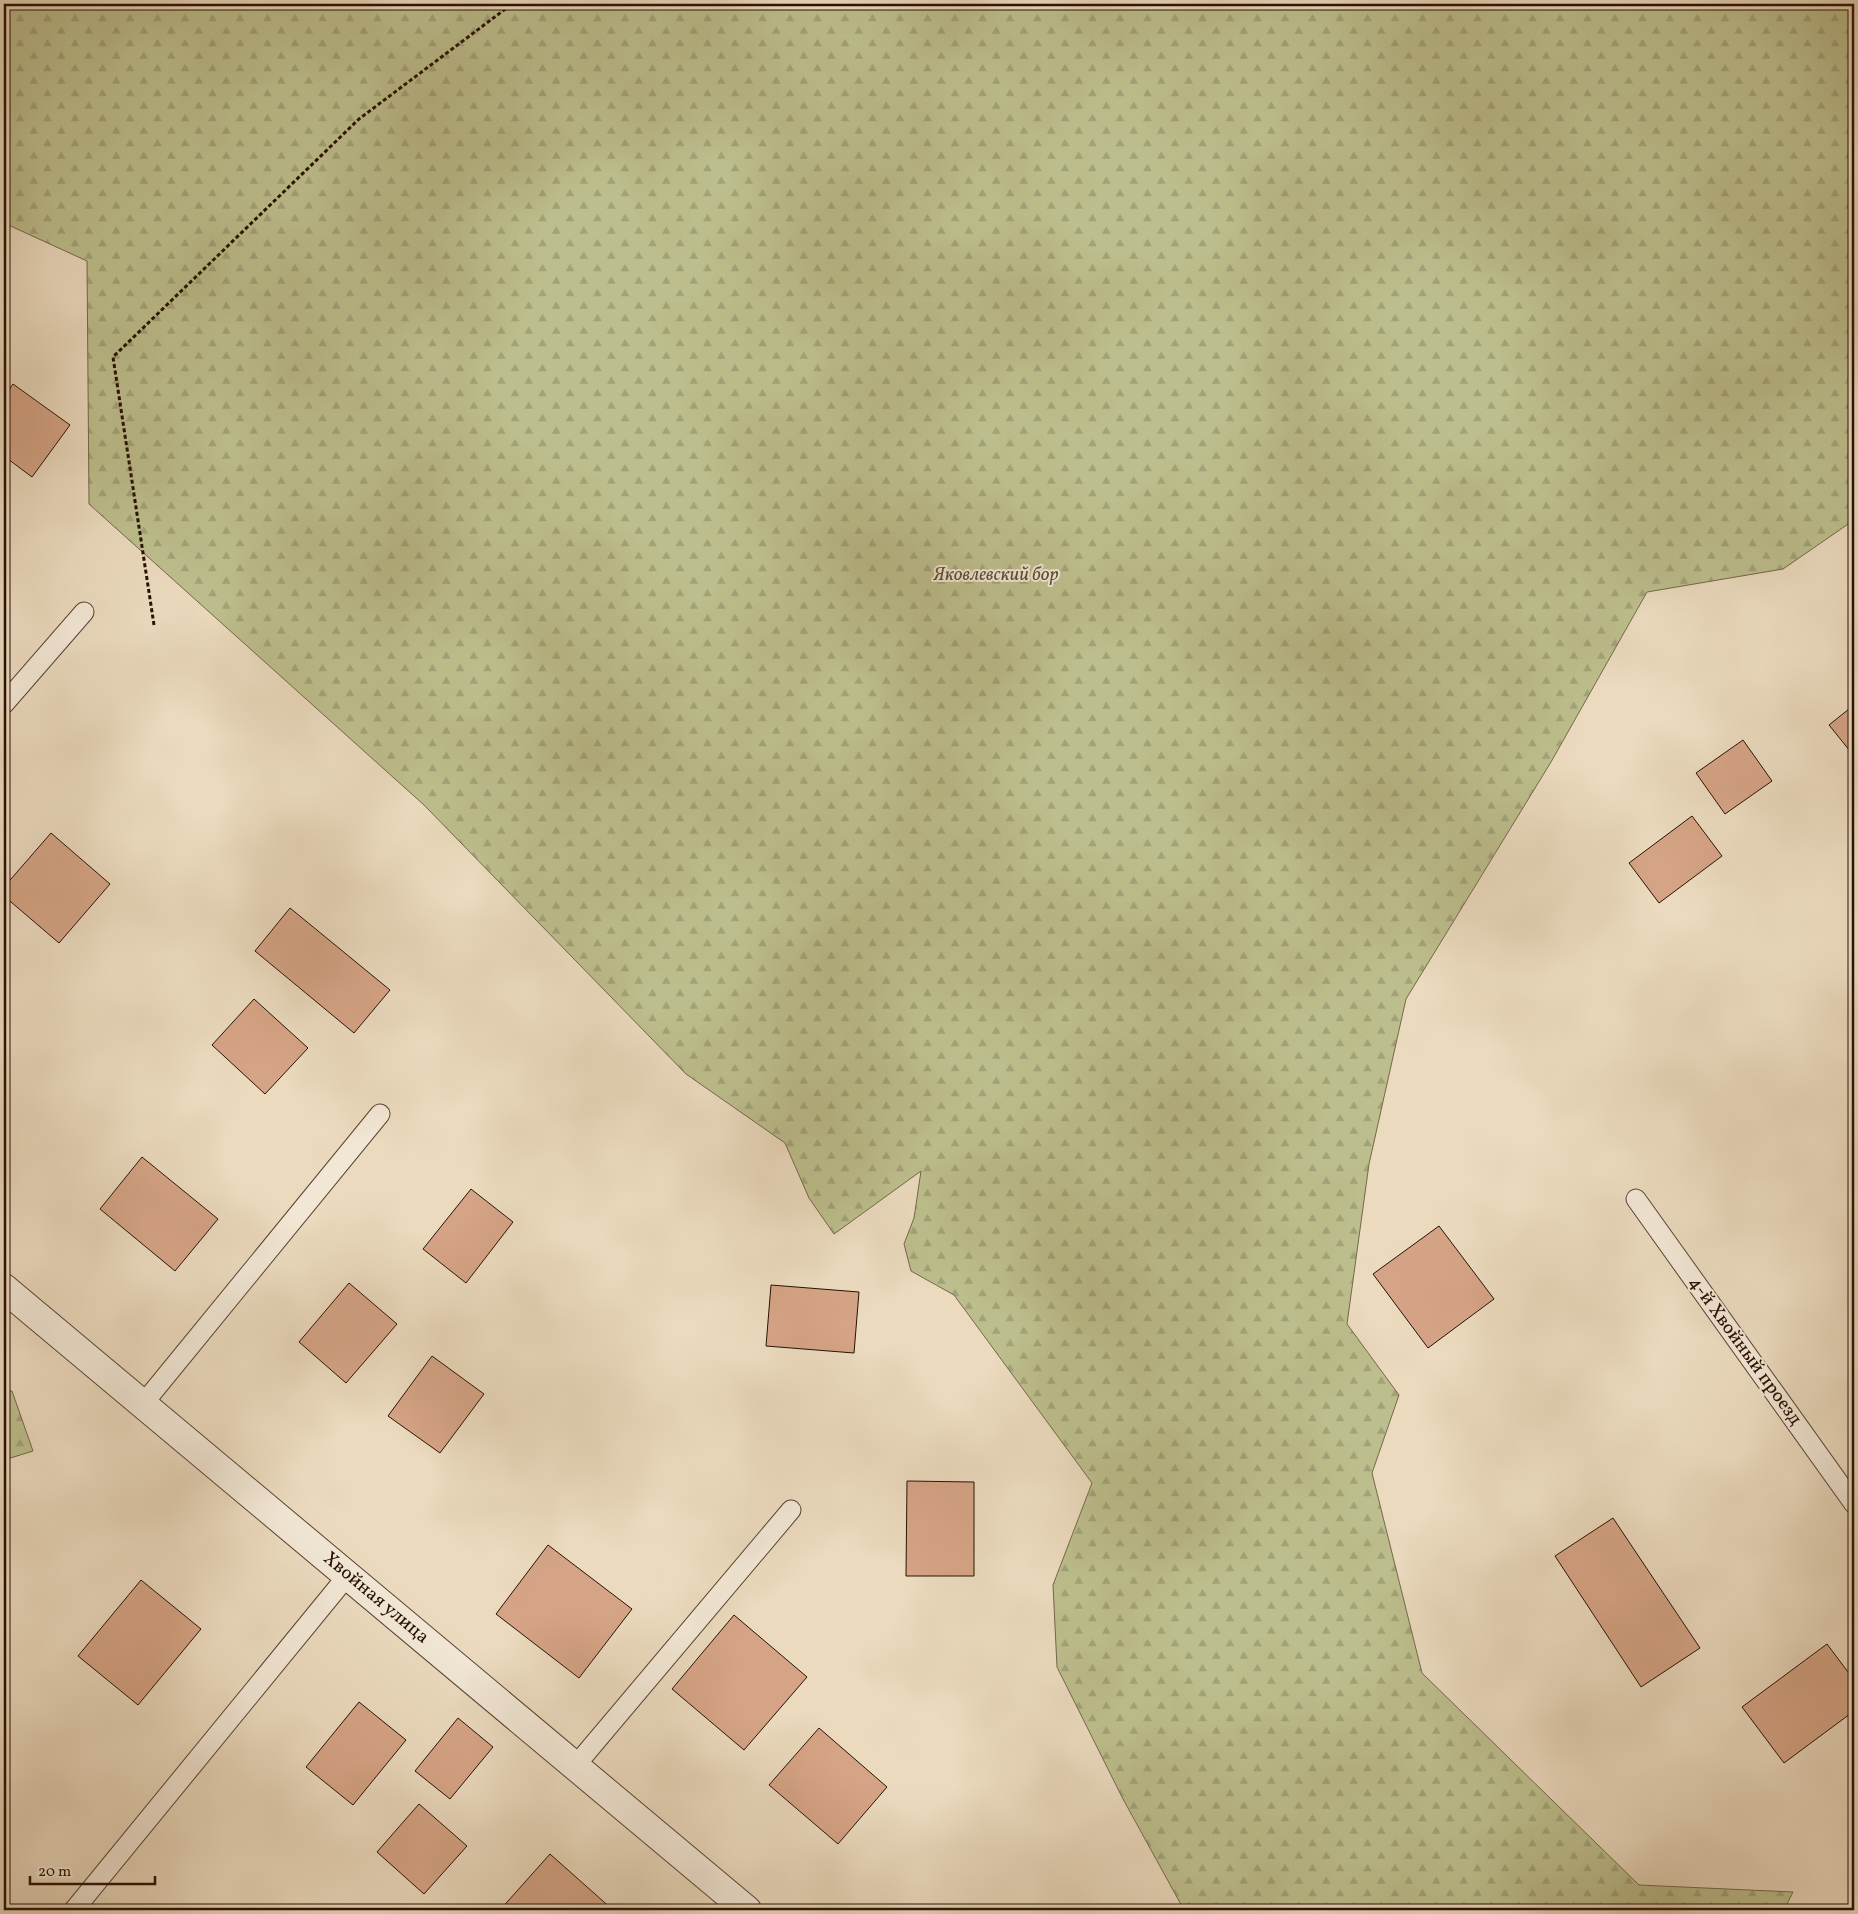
<svg xmlns="http://www.w3.org/2000/svg" width="1858" height="1914" font-family="Vollkorn,serif">
<style>
.forest{fill:url(#forest-firs);stroke:#736848}
.building{fill:#d5a486;stroke:#291103}
.lines{fill:none;stroke-linecap:round;stroke-linejoin:round}
.lane-casing{stroke:#5a4332;stroke-width:21}
.street-casing{stroke:#5a4332;stroke-width:30}
.path{stroke:#291103;stroke-width:3;stroke-dasharray:4 2.5;stroke-linecap:butt}
.lane{stroke:#f2e7d5;stroke-width:19}
.street{stroke:#f2e7d5;stroke-width:28}
.labels{text-anchor:middle;dominant-baseline:central;stroke-width:4;stroke-linejoin:round;paint-order:stroke}
.park-label{font-size:19px;font-style:italic;fill:#5d4e33;stroke:#f2e7d5}
.street-label{font-size:19px;fill:#291103;stroke:#f2e7d5}
</style>
<defs>
<pattern id="forest-firs" width="22" height="20" patternUnits="userSpaceOnUse" patternTransform="scale(1.25)"><rect width="22" height="20" fill="#bdbe8d"/><path d="M5 1l3.5 6h-7zM16 11l3.5 6h-7z" fill="#a2a278"/></pattern>
</defs>
<rect width="100%" height="100%" fill="#ebdabe"/>
<filter id="stains"><feTurbulence type="fractalNoise" baseFrequency=".004" numOctaves="4"/><feColorMatrix values="0 0 0 0 .2 0 0 0 0 .09 0 0 0 0 .02 0 0 0 .5 -.17"/></filter>
<radialGradient id="worn" r=".72"><stop offset=".6" stop-color="#630" stop-opacity="0"/><stop offset="1" stop-color="#630" stop-opacity=".3"/></radialGradient>
<path class="forest" d="M4,4H1854V520L1783,569L1647,592L1551,762L1406,999L1369,1164L1347,1324L1399,1395L1372,1473L1422,1673L1639,1885L1793,1892L1784,1910H1184L1123,1799L1057,1667L1053,1585L1092,1483L954,1295L911,1271L904,1244L914,1218L921,1171L834,1234L809,1198L785,1143L686,1074L424,805L89,504L87,261L4,223Z
M4,1391H12L33,1451L4,1460Z"/>
<path class="building" d="M13,384L70,425L32,477L4,456V397Z
M1854,705V756L1829,725Z
M1743,740L1772,781L1725,814L1696,773Z
M1692,816L1722,856L1659,903L1629,863Z
M51,833L110,884L59,943L4,896V887Z
M290,908L390,990L354,1033L255,951Z
M254,999L308,1048L265,1094L212,1045Z
M142,1157L218,1219L175,1271L100,1209Z
M471,1189L513,1222L466,1283L423,1249Z
M1439,1226L1494,1299L1428,1348L1373,1274Z
M349,1283L397,1324L346,1383L299,1342Z
M771,1285L859,1292L854,1353L766,1346Z
M432,1356L484,1394L440,1453L388,1416Z
M907,1481L974,1482V1576H906Z
M1613,1518L1700,1648L1641,1687L1555,1556Z
M548,1545L632,1609L579,1678L496,1614Z
M141,1580L201,1629L138,1705L78,1656Z
M734,1615L807,1677L744,1750L672,1689Z
M1827,1644L1854,1680V1711L1784,1763L1742,1707Z
M359,1702L406,1740L353,1805L306,1767Z
M458,1718L493,1747L450,1799L415,1771Z
M819,1728L887,1787L838,1844L769,1785Z
M419,1804L467,1846L424,1894L377,1852Z
M550,1854L613,1910H500Z"/>
<g class="lines">
<defs>
<path id="lane" d="M4,704L84,612
M1636,1199L1854,1504
M143,1404L380,1114
M576,1765L791,1510
M74,1910L348,1575"/>
<path id="street" d="M4,1288L747,1910"/>
</defs>
<use href="#lane" class="lane-casing"/>
<use href="#street" class="street-casing"/>
<path class="path" d="M154,625L113,357L359,119L512,4"/>
<use href="#lane" class="lane"/>
<use href="#street" class="street"/>
</g>
<g class="labels">
<g class="park-label">
<text x="996" y="575">Яковлевский бор</text>
</g>
<g class="street-label">
<text transform="translate(1745 1351) rotate(54)">4-й Хвойный проезд</text>
<text transform="translate(376 1598) rotate(40)">Хвойная улица</text>
</g>
</g>
<rect width="1858" height="1914" fill="none" stroke="#ebdabe" stroke-width="20"/>
<rect x="5" y="5" width="1848" height="1904" fill="none" stroke="#291103" stroke-width="2.5"/>
<rect x="10" y="10" width="1838" height="1894" fill="none" stroke="#291103"/>
<path d="M30 1876v8h125v-8" fill="none" stroke="#291103" stroke-width="2.5"/>
<text x="38" y="1876" font-size="15" fill="#291103" stroke="#f2e7d5" stroke-width="4" paint-order="stroke">20 m</text>
<rect width="100%" height="100%" filter="url(#stains)"/>
<rect width="100%" height="100%" fill="url(#worn)"/>
</svg>
